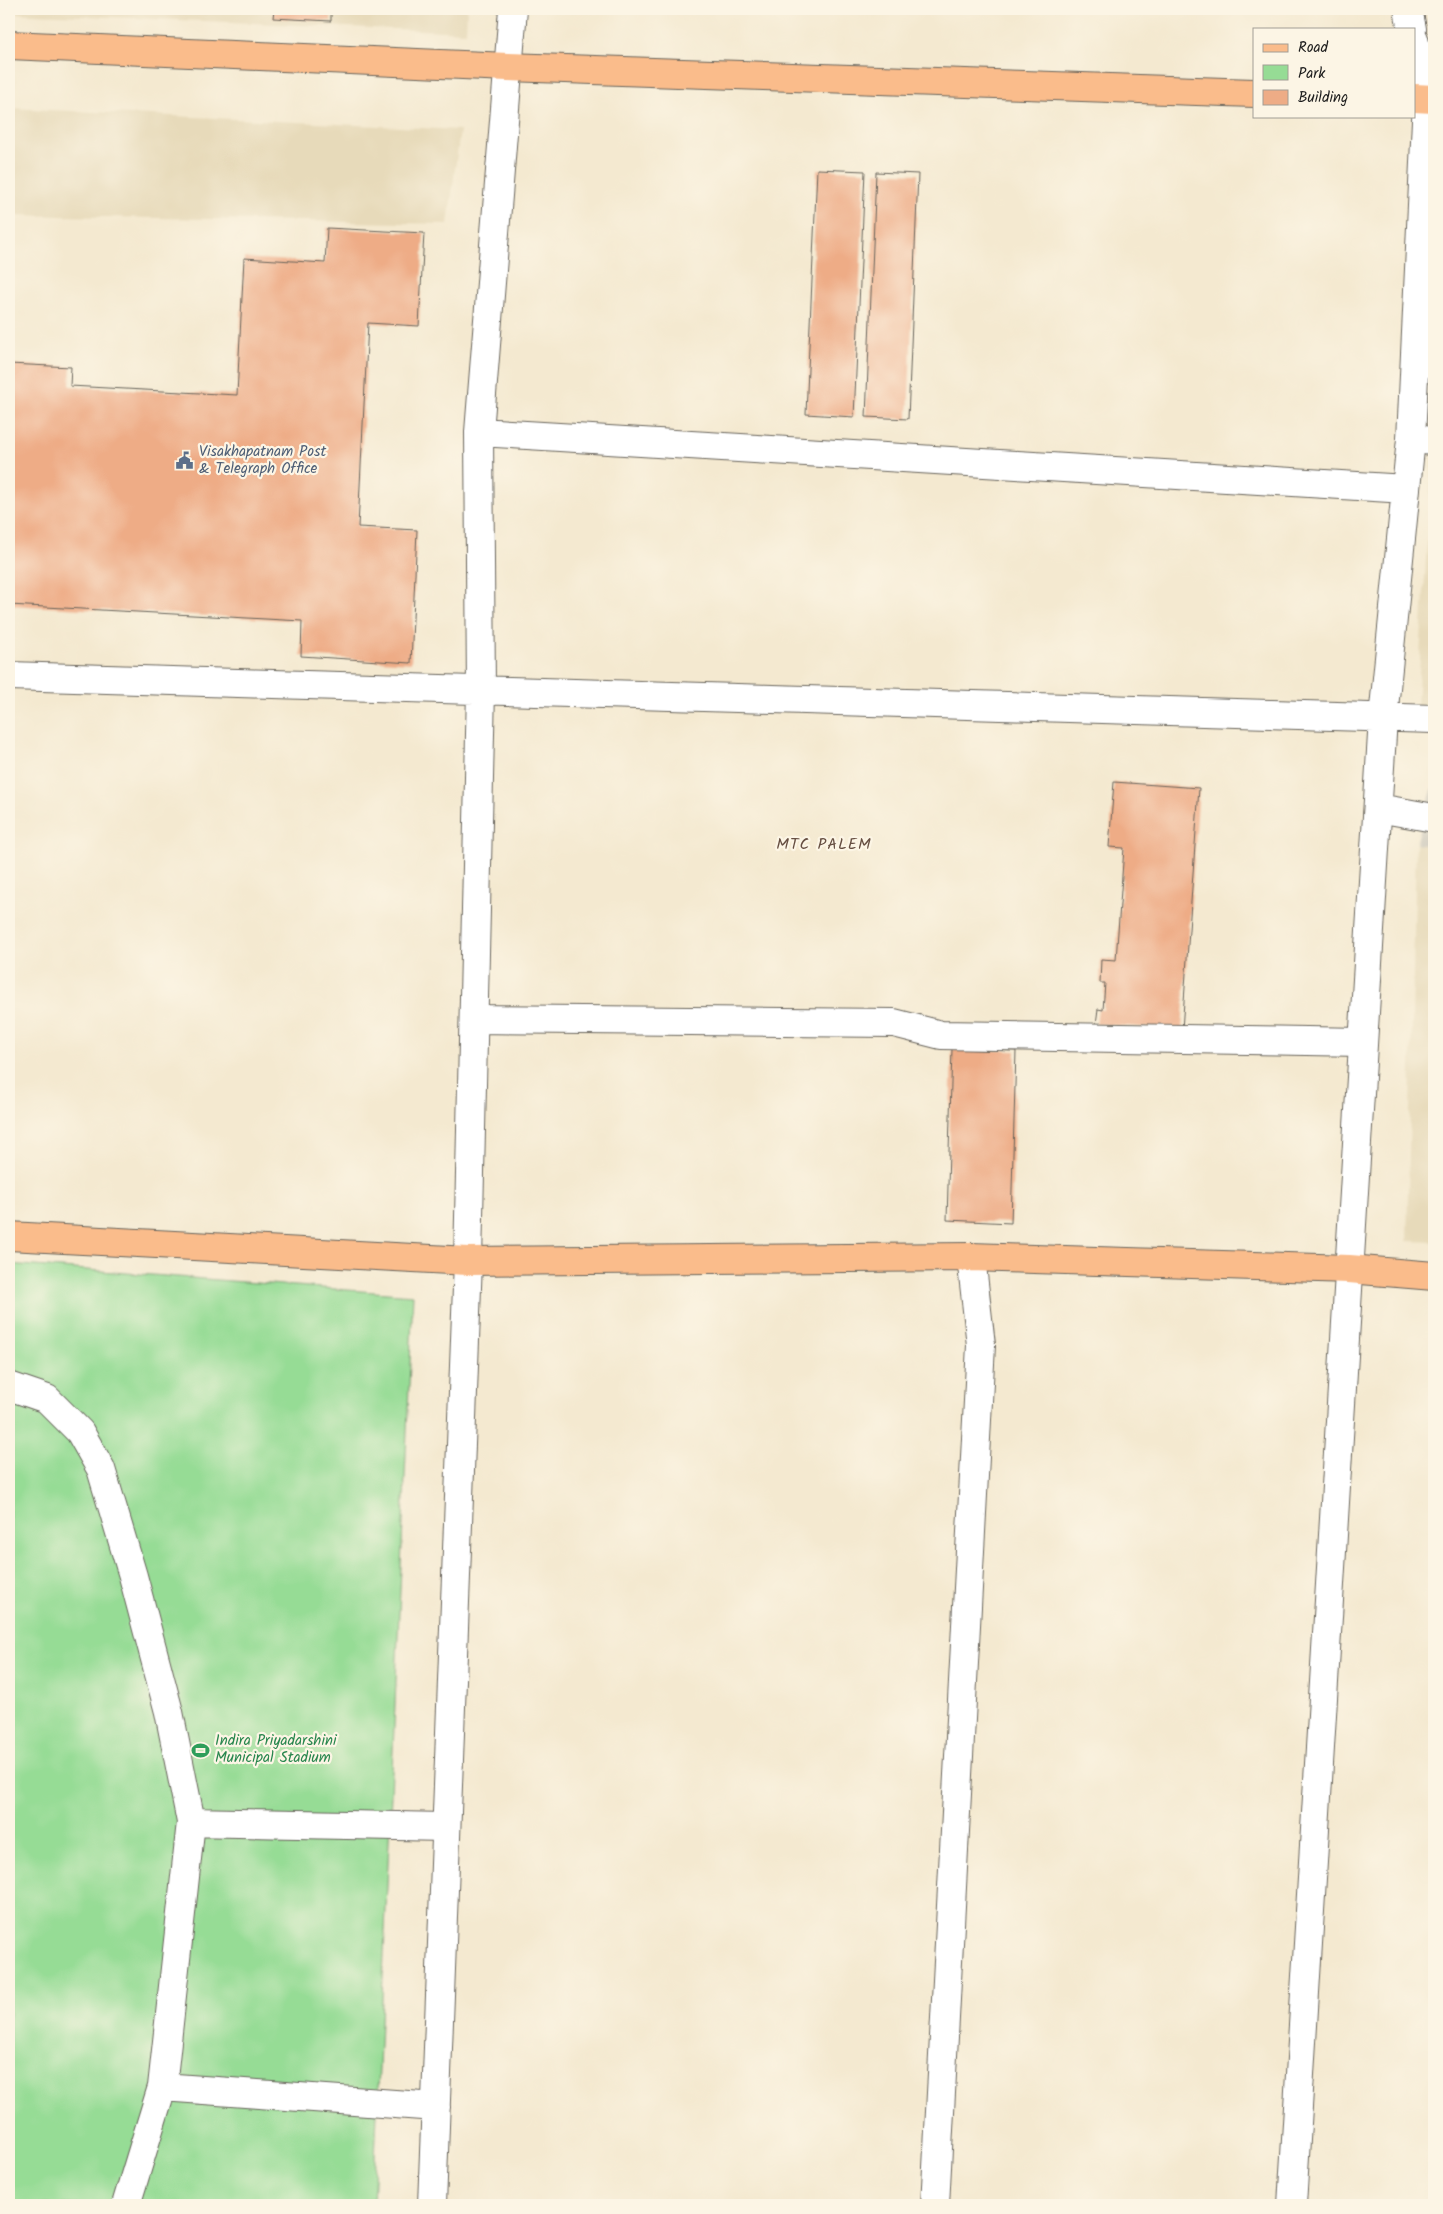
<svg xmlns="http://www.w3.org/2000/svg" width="1443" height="2214" font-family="Kalam,sans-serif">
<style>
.built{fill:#e7daba}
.industrial{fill:#c8c4b8}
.green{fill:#96dc95;stroke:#597c58}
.building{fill:#eeac86}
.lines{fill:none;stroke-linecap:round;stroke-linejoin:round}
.minor-casing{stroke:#68645b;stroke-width:30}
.major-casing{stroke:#68645b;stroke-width:30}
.minor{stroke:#fff;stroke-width:28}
.major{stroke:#fabc8b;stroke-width:28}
.labels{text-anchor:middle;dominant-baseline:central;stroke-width:4.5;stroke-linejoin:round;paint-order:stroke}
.service-label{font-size:15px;fill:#4e5e75;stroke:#fcf5e5;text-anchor:start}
.leisure-label{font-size:15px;fill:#27864d;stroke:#fcf5e5;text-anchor:start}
.neighbourhood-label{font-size:16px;letter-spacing:1px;fill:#664e41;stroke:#fcf5e5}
</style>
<rect width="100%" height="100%" fill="#fcf5e5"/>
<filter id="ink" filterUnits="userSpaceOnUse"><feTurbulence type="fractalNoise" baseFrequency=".02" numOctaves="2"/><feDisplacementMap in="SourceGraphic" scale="10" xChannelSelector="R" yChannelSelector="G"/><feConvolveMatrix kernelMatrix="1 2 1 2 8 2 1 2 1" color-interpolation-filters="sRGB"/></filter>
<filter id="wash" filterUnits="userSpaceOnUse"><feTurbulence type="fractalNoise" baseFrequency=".0096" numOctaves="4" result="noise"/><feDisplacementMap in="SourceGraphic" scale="20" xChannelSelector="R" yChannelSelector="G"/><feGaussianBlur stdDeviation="1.12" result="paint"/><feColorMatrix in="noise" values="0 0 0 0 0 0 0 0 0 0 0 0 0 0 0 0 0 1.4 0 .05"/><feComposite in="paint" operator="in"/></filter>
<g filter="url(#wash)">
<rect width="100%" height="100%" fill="#f4e9d0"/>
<path class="built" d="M9,9H467L466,32L9,13Z
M9,108L460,130L448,224L9,215Z
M1434,429V707L1417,706Z
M1416,844L1434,847V1242L1407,1241Z"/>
<path class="industrial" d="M1434,783V847L1416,844L1424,816Z"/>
<path class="green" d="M9,1264L413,1295L373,2205H9Z"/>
<g id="blocks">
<path class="building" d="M274,9H331V21L273,18Z
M817,169L865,171L854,417L806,414Z
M876,172L918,174L908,419L866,417Z
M327,228L424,233L419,326L368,323L358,527L417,530L411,663L301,656L302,621L9,605V364L71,367L70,386L237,395L244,258L325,263Z
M1114,782L1199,788L1182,1030L1096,1024L1098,1009L1103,1010L1105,983H1100L1101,959L1116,960L1124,848L1109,847Z
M952,1049L1016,1051L1011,1223L947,1220Z"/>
</g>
</g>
<g filter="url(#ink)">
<use href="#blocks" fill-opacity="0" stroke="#68645b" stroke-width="1"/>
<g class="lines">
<defs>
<path id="minor" d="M1408,9L1412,29
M479,432L1406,489
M1411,439L1434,441
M9,676L1434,719
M1378,808L1434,818
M474,1019L894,1023L941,1035L1363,1042
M9,1386L47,1399L80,1432L101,1469L133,1576L169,1712L191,1822L162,2087L126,2205
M191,1822L446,1827
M162,2087L436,2107
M432,2205L468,1261L481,690L479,432L513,9
M935,2205L981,1345L971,1257
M1292,2205L1383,718L1411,439L1427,99L1414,39"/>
<path id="major" d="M9,45L508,67L1254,93
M1414,98L1434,99
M9,1236L468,1261L971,1257L1349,1269L1434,1276"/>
</defs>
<use href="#minor" class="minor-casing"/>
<use href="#major" class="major-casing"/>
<use href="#minor" class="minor"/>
<use href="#major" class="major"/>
</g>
</g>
<defs>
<symbol id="civic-bare" viewBox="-9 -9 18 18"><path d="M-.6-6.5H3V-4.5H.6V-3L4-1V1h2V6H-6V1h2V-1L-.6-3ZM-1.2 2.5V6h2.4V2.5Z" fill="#5c6f8a" stroke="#fcf5e5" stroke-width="2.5" paint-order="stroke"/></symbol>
<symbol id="stadium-bare" viewBox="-9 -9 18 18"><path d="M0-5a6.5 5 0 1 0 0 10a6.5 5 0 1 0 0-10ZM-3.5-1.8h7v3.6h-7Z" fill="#2e9e5b" stroke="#fcf5e5" stroke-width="2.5" paint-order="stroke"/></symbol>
</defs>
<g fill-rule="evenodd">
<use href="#civic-bare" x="172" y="448" width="25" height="25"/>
<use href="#stadium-bare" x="188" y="1738" width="25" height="25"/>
</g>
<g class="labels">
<g class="service-label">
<text x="199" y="452">Visakhapatnam Post<tspan x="199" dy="17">&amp; Telegraph Office</tspan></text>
</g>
<g class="leisure-label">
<text x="215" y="1741">Indira Priyadarshini<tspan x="215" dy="17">Municipal Stadium</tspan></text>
</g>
<g class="neighbourhood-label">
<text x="824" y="844">MTC PALEM</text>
</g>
</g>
<rect width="1443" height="2214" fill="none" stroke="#fcf5e5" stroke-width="30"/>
<rect x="1253" y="28" width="162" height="90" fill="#fcf5e5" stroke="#a29e95"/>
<rect x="1263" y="44" width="25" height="8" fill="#fabc8b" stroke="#a29e95"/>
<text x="1298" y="52" font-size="15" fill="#1c1c1c">Road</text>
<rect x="1263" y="65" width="25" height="15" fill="#96dc95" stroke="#a29e95"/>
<text x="1298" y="78" font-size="15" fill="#1c1c1c">Park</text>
<rect x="1263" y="90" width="25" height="15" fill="#eeac86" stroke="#a29e95"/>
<text x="1298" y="102" font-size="15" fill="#1c1c1c">Building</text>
</svg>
